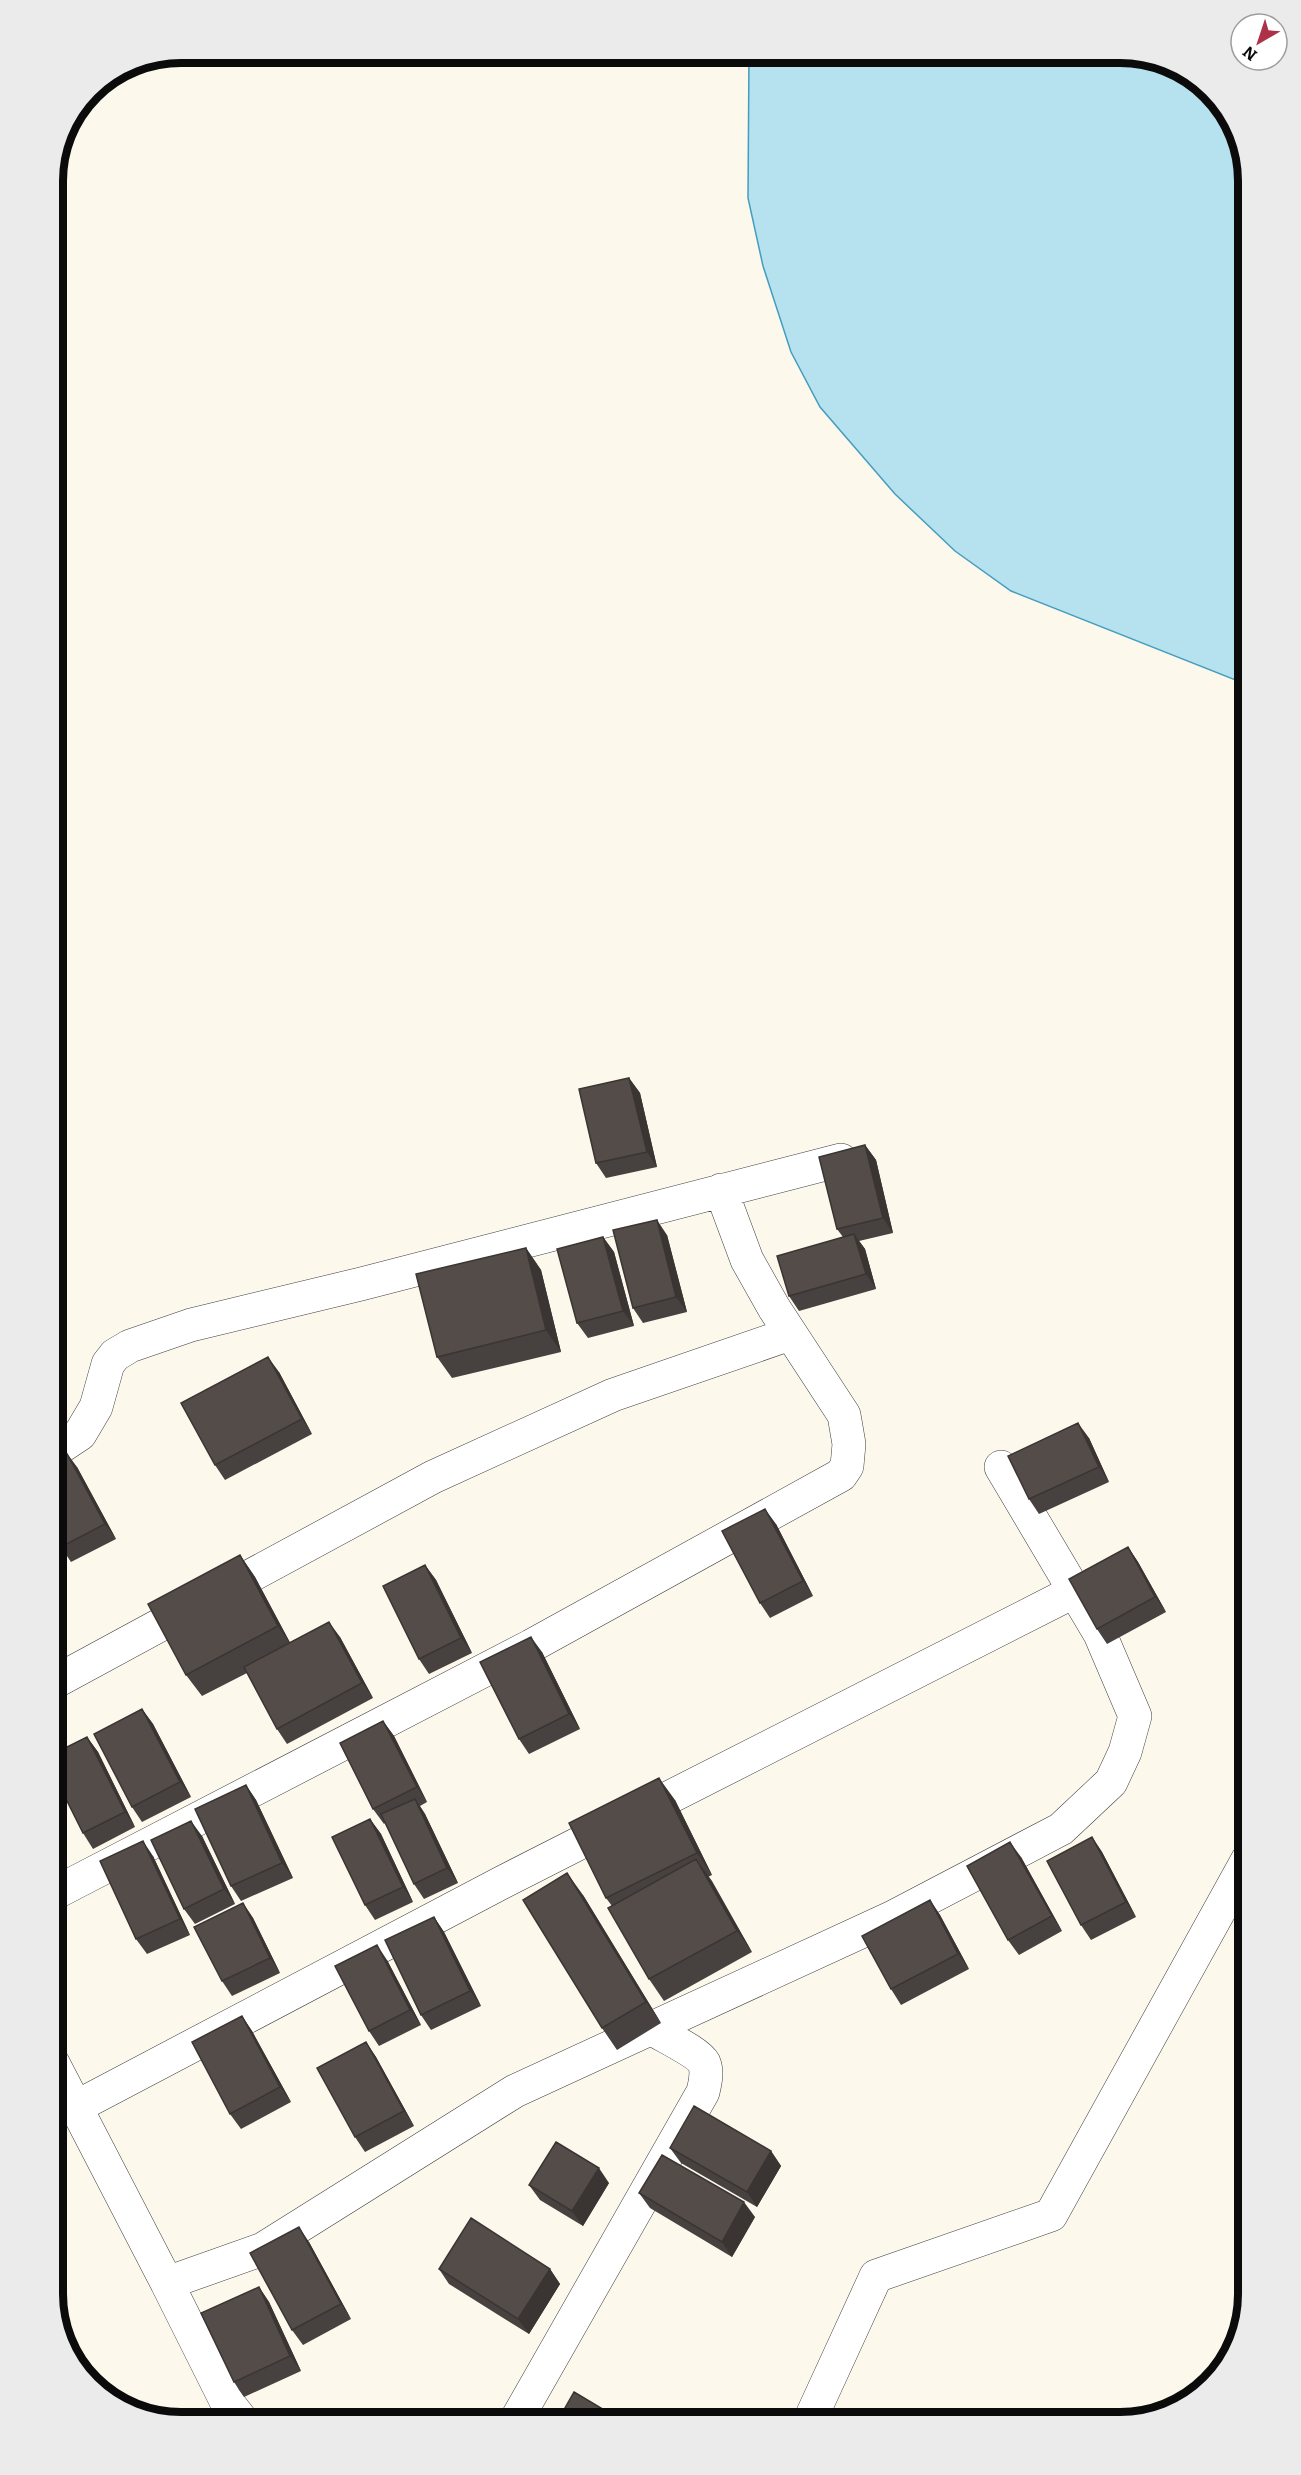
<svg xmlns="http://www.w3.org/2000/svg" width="1301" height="2475" font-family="Bitter,serif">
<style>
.water{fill:#b6e1ef;stroke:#449dbf;stroke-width:1.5}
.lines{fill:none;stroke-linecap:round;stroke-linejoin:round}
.street-casing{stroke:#3e3e3e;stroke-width:34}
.street{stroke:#fff;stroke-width:33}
.wall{fill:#47413f}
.shaded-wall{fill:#3a3533}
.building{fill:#534c49;stroke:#3a3533;stroke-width:1.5}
.rim{fill:none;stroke:#0b0b0b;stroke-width:8}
</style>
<rect width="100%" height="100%" fill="#fdf8ec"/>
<path class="water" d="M749,53H1129L1198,79L1239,131L1248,181V685L1011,591L955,551L895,494L820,407L791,352L763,266L748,198Z"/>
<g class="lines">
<defs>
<path id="street" d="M53,1452L80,1434L96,1407L108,1364L115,1355L130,1346L191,1325L361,1284L841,1160
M53,1683L433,1477L613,1395L790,1334
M53,1894L531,1646L841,1475L847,1466L849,1444L844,1415L774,1308L747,1260L721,1190
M53,2063L167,2283
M76,2107L501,1883L1075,1591
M243,2422L225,2399L167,2283L263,2249L515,2091L891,1918L1061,1829L1111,1782L1125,1752L1135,1716L1100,1634L1001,1467
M515,2422L703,2092C705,2083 708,2072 704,2063C698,2052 663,2036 651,2028
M809,2422L876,2276L1051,2215L1248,1859"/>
</defs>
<use href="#street" class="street-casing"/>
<use href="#street" class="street"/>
</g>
<path class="wall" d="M629,1078L640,1093L657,1167L606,1178L596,1163Z
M865,1145L876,1160L893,1233L859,1241L865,1249L876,1289L799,1311L789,1296L843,1237L837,1229Z
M667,1235L687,1312L643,1323L633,1308Z
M603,1237L614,1252L634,1326L588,1338L577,1323Z
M526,1248L541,1270L561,1352L452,1378L437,1357Z
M279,1372L312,1434L225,1480L215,1465Z
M1089,1438L1109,1482L1039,1514L1029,1499Z
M77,1467L116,1539L71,1562L61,1547Z
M776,1524L813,1596L770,1618L760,1603Z
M1128,1547L1138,1562L1166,1612L1107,1644L1097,1629Z
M240,1555L255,1577L290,1643L340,1637L373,1698L287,1744L277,1729L247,1673L202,1696L186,1675Z
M425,1565L436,1580L472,1653L429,1674L419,1659Z
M542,1652L580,1729L529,1754L519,1739Z
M142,1709L153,1724L191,1797L142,1822L132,1807Z
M383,1721L394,1736L427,1802L420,1806L425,1814L458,1883L424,1899L414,1884L385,1823L384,1824L373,1809Z
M87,1737L98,1752L135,1827L93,1849L83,1833Z
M246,1785L256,1800L293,1878L241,1901L231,1886Z
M675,1800L712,1875L708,1877L752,1952L664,2001L649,1979L612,1906L606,1898Z
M370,1819L381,1834L413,1902L375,1920L365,1905Z
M202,1836L235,1904L195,1924L184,1909Z
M1092,1837L1102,1852L1136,1917L1091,1940L1081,1925Z
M153,1856L190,1935L147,1954L136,1939Z
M1021,1857L1062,1931L1019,1955L1008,1940Z
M583,1895L661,2023L617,2050L602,2028Z
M930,1900L940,1915L969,1969L901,2005L891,1989Z
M243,1903L253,1918L280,1973L232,1996L222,1981Z
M434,1917L444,1932L481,2006L431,2030L421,2015Z
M387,1960L421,2025L379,2046L369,2031Z
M242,2016L252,2031L291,2102L241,2129L230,2114Z
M366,2042L376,2057L414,2126L365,2152L355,2137Z
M670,2148L771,2151L781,2166L757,2207L681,2163Z
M609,2183L583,2226L540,2200L529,2185Z
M639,2193L755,2217L732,2257L650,2208Z
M309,2242L351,2319L303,2345L292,2330Z
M439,2269H550L560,2284L529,2334L449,2284Z
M259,2287L269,2302L301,2371L244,2397L234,2382Z"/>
<path class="shaded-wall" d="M629,1078L640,1093L657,1167L647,1152Z
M865,1145L876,1160L893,1233L883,1218Z
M657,1220L667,1235L687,1312L676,1297Z
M854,1234L865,1249L876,1289L866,1274Z
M603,1237L614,1252L634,1326L623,1311Z
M526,1248L541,1270L561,1352L546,1330Z
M268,1357L279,1372L312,1434L302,1419Z
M1078,1423L1089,1438L1109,1482L1099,1467Z
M66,1452L77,1467L116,1539L105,1524Z
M765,1509L776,1524L813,1596L803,1581Z
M1128,1547L1138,1562L1166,1612L1155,1597Z
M240,1555L255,1577L293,1648L278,1626Z
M425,1565L436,1580L472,1653L461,1638Z
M329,1622L340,1637L373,1698L362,1683Z
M531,1637L542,1652L580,1729L569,1714Z
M142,1709L153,1724L191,1797L180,1782Z
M383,1721L394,1736L427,1802L417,1787Z
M87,1737L98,1752L135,1827L125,1812Z
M659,1778L675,1800L712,1875L697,1853Z
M246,1785L256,1800L293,1878L282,1863Z
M415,1799L425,1814L458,1883L447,1868Z
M370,1819L381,1834L413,1902L403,1887Z
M191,1821L202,1836L235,1904L224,1889Z
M1092,1837L1102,1852L1136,1917L1126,1902Z
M143,1841L153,1856L190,1935L180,1919Z
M1010,1842L1021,1857L1062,1931L1052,1916Z
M696,1859L712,1881L752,1952L737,1931Z
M567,1873L583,1895L661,2023L646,2002Z
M930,1900L940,1915L969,1969L958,1954Z
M243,1903L253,1918L280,1973L270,1958Z
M434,1917L444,1932L481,2006L470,1991Z
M377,1945L387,1960L421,2025L410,2010Z
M242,2016L252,2031L291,2102L280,2087Z
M366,2042L376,2057L414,2126L404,2111Z
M771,2151L781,2166L757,2207L747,2192Z
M599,2168L609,2183L583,2226L572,2211Z
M744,2202L755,2217L732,2257L722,2242Z
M299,2227L309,2242L351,2319L341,2304Z
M550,2269L560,2284L529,2334L518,2319Z
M259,2287L269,2302L301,2371L290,2356Z
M611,2414L617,2422H606Z"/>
<path class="building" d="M629,1078L647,1152L596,1163L579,1089Z
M865,1145L883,1218L837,1229L819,1157Z
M657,1220L676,1297L633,1308L613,1230Z
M854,1234L866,1274L789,1296L777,1256Z
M603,1237L623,1311L577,1323L557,1249Z
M526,1248L546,1330L437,1357L416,1274Z
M268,1357L302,1419L215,1465L181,1403Z
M1078,1423L1099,1467L1029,1499L1008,1456Z
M66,1452L105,1524L61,1547L53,1532V1459Z
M765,1509L803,1581L760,1603L722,1531Z
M1128,1547L1155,1597L1097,1629L1069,1579Z
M240,1555L278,1626L186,1675L148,1604Z
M425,1565L461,1638L419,1659L383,1586Z
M329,1622L362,1683L277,1729L244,1667Z
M531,1637L569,1714L519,1739L480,1662Z
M142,1709L180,1782L132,1807L94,1734Z
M383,1721L417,1787L373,1809L340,1743Z
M87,1737L125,1812L83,1833L53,1773V1754Z
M659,1778L697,1853L606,1898L569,1823Z
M246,1785L282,1863L231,1886L195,1809Z
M415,1799L447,1868L414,1884L381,1814Z
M370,1819L403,1887L365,1905L332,1837Z
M191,1821L224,1889L184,1909L151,1840Z
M1092,1837L1126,1902L1081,1925L1047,1861Z
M143,1841L180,1919L136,1939L100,1861Z
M1010,1842L1052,1916L1008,1940L967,1866Z
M696,1859L737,1931L649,1979L608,1908Z
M567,1873L646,2002L602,2028L523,1900Z
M930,1900L958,1954L891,1989L862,1936Z
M243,1903L270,1958L222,1981L194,1927Z
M434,1917L470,1991L421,2015L385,1940Z
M377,1945L410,2010L369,2031L335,1966Z
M242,2016L280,2087L230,2114L192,2042Z
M366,2042L404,2111L355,2137L317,2068Z
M694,2106L771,2151L747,2192L670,2148Z
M556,2142L599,2168L572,2211L529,2185Z
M662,2155L744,2202L722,2242L639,2193Z
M471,2218L550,2269L518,2319L439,2269Z
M299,2227L341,2304L292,2330L250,2253Z
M259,2287L290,2356L234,2382L201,2313Z
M574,2392L611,2414L606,2422H557Z"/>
<path d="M0 0H1301V2475H0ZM181 63H1120A118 118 0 0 1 1238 181V2294A118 118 0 0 1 1120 2412H181A118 118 0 0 1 63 2294V181A118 118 0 0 1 181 63Z" fill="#ebebeb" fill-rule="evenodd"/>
<path class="rim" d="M181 63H1120A118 118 0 0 1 1238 181V2294A118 118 0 0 1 1120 2412H181A118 118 0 0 1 63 2294V181A118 118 0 0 1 181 63Z"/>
<g transform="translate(1259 42) rotate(219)"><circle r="28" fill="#ffffff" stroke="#9d9d9d" stroke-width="1.5"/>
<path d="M0-4.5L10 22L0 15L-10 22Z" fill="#ad3247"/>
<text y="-9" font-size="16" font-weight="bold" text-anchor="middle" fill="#0b0b0b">N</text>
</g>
</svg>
